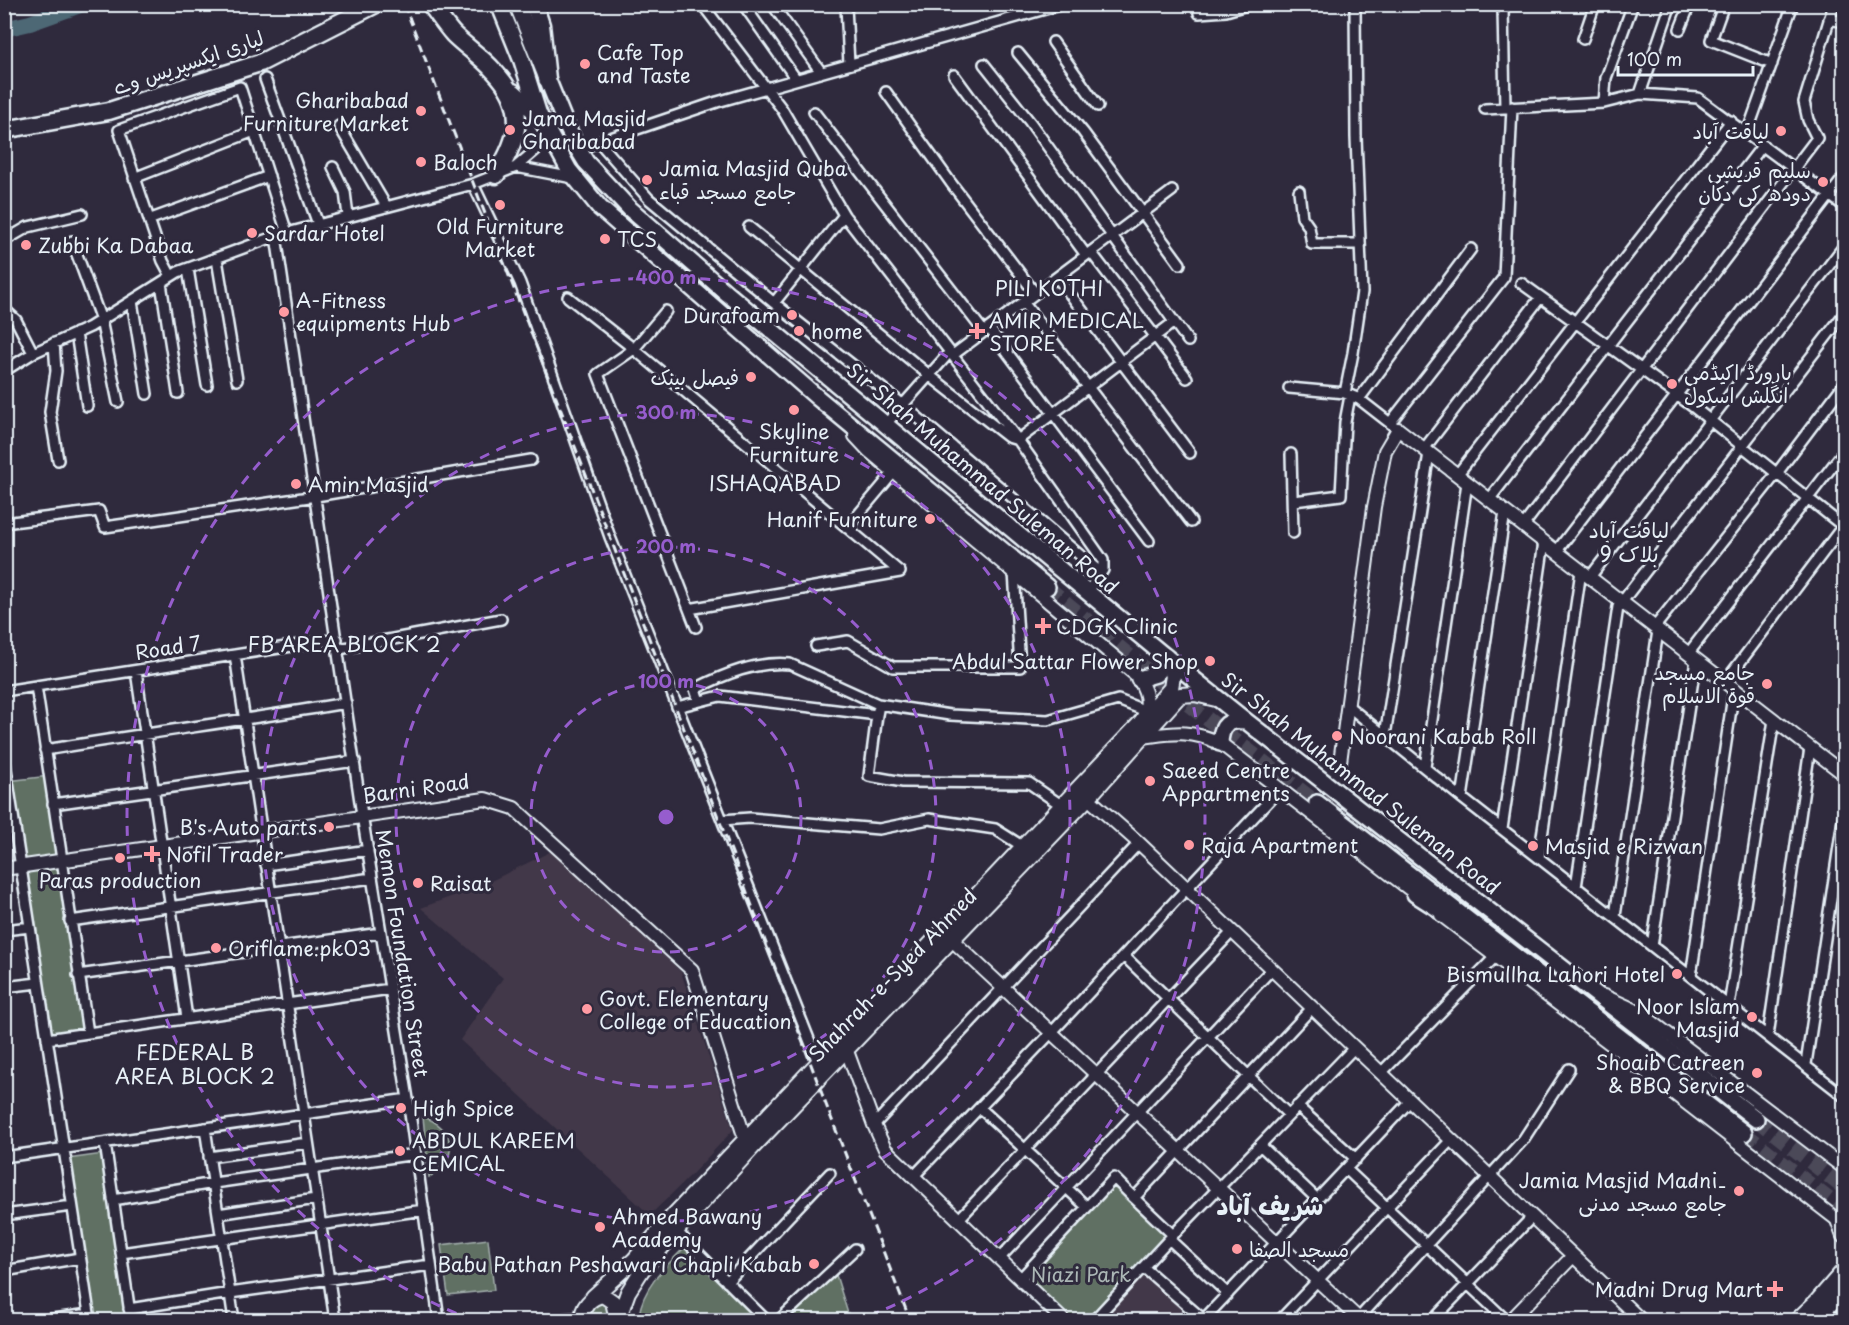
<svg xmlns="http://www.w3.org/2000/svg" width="1849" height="1325" font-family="'Playpen Sans','Playpen Sans Arabic',sans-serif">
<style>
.built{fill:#433949}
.green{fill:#616f64;stroke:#a4b0ae;stroke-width:1.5}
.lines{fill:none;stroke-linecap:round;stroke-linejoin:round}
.river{stroke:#4d6775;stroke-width:16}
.trunk-tunnel{stroke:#4b4859;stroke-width:15;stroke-dasharray:15 8;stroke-linecap:butt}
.minor-casing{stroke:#e8f1f8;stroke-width:14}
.tertiary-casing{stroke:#e8f1f8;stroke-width:16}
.secondary-casing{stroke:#e8f1f8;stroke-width:18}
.trunk-casing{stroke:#e8f1f8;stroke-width:20}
.motorway-casing{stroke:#e8f1f8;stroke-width:21}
.minor{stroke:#2f2a3d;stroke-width:9}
.tertiary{stroke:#2f2a3d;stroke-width:12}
.secondary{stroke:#2f2a3d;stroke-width:14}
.trunk{stroke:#2f2a3d;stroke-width:15}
.motorway{stroke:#2f2a3d;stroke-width:16}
.rail{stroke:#e8f1f8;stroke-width:3;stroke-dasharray:9 4.5;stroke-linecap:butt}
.ring{fill:none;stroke:#965dcd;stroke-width:3;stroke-dasharray:10 8}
.poi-dot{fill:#ff9aa2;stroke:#2f2a3d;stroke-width:2}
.labels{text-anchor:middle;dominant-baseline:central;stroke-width:6;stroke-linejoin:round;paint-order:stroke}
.poi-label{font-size:20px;fill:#e8f1f8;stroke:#2f2a3d;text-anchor:start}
.street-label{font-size:20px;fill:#e8f1f8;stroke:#2f2a3d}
.park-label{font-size:20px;fill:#abb6b5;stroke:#2f2a3d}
.neighbourhood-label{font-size:21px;fill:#e8f1f8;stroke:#2f2a3d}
.district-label{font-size:26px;font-weight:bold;fill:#e8f1f8;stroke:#2f2a3d}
.centre{fill:#965dcd;stroke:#2f2a3d;stroke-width:3}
.ring-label{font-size:18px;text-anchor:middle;font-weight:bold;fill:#965dcd;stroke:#2f2a3d;stroke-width:6;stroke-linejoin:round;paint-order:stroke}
</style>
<rect width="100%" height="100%" fill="#2f2a3d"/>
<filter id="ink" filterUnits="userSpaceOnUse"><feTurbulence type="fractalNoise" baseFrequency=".0167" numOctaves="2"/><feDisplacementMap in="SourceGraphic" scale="12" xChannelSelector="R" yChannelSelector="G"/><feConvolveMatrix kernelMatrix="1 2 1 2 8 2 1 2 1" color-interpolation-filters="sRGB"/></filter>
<g filter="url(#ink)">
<path class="built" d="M554,850L681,972L733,1130L692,1174L650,1215L460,1040L503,978L421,908L485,884Z
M1146,1265L1203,1320H1095Z"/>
<path class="green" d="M49,776L88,1033L47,1039L8,781Z
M423,1117C456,1127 460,1161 429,1177Z
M103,1154L128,1320H93L68,1159Z
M1114,1178L1173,1235L1095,1320H1064L1020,1279Z
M488,1239L494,1290L448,1295L441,1245Z
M685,1247L761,1320H651L639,1315C643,1287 665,1267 685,1247Z
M836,1275L850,1320H785Z
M608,1299L614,1320H585L589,1305Z"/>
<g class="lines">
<path class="river" d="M4,29L30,23L83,4"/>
<path class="trunk-tunnel" d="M1047,587L1180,698L1317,803
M1756,1119L1844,1188
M1744,1133L1844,1211"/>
<defs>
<path id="minor" d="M702,4L782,109L844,215L1018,440L1103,560V570L1087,593
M743,4L796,79
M772,4L821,72
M1198,4L1199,13L1226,11L1250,4
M1671,4L1640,94L1698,98L1844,206
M1724,4L1711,40L1772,64
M1503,9L1505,107
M1829,19L1844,22
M1680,29L1690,4
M1583,39L1595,4
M1053,42L1098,106
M1018,53L1083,132L1180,264
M849,64L846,6L851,4
M984,64L1030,122L1188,341
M954,75L1086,255
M265,79L318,224
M886,92L951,183L1035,293
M1604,103L1606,78L1633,4
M1485,109L1604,103L1640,94
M814,112L984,332
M339,126L386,206
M1747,133L1793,4
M599,142L649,199L774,303L902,404L1101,573
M578,149L717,102L1063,4
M333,167L345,192L348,216
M516,167L552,136
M134,178L254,131
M473,184L520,283L610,537L818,1062L821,1065
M1299,191L1302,217L1309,227L1312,244H1359
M151,219L269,176
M749,227L929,375L1008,437L1018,440L1174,322
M276,236L362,815L408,1099L439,1320
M4,241L28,227L82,214
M72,241L101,320L118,402
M1091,252L1187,378
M217,259L237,380
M188,269L207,385
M171,276L163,261L119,130L240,87L287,233
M1057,277L1190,453
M161,283L178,393
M1521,283L1692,406L1844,527
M568,297L634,349L900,572
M132,301L147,394
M1023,302L1191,522
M774,303L844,215
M4,309L16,320L33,353
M666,311L634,349L598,374L696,627
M989,328L1149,541
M76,333L87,406
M54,343L56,371L50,412L58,460
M953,355L1172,191
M4,371L33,353L90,327L178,272L276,236L473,184L516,167L573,178
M1289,388L1345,393L1359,399L1395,427
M1345,393L1353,353L1362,292L1356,137L1355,4
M1359,399L1471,249
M1390,423L1504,277L1512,107
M885,425L950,352
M1424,449L1540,298
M1291,454L1293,533
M1457,475L1731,121
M1489,500L1763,145
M1294,501L1341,495L1345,422L1350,396
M4,523L99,511L105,527L316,496L531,460
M1523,526L1817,138L1808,120L1804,102L1834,4
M847,528L894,472
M1556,552L1844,177
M1590,577L1844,246
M689,609L900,572
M1654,628L1777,473L1844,384
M816,646L848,641L893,667H1020L1014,572
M339,649L501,619
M1688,654L1844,451
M235,655L335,1320
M136,671L187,1018
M1725,682L1843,526
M36,686L88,1033L47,1039
M4,691L337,639
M699,701L695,689C725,674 756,661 790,664L878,704L950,715L1048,720L1118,700L1146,711
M1348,706L1462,798L1844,1096
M677,707L720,696L877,715L878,710
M877,715L869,776L903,782L1029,783L1061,805
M1385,736L1429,453
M45,750C146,733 246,720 346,703
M4,756L90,1320
M1425,767L1467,483
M1462,798L1505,512
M53,804L355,761
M722,820L750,818L879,829L929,819L995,829L1022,846
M1502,829L1544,542
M1539,857L1581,571
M266,865L368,850
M1576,887L1618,607L1844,314
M1615,916L1658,631
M70,921L372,878
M4,930L30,927
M1652,946L1696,660
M1124,956L1289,1115
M78,975L381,933
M1691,976L1734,689
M4,987L38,983
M1729,1006L1774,720
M88,1033L390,989
M1768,1036L1810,748
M1806,1064L1844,813
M1381,1073L1495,957
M1842,1095L1844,1081
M1297,1106L1356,1159
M980,1108L1087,1207
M874,1125L1139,843
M205,1128L234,1320
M105,1143L131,1320
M1260,1145L1317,1199
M4,1157L408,1099
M209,1157L308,1143
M1346,1169L1506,1320
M913,1177L1052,1032L1280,789
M113,1200L214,1183L416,1154
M218,1214L316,1199
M4,1215L72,1206
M958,1220L1232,932
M676,1231L766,1320
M1173,1235L1134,1198L1312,1008
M1169,1239L1228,1294
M121,1253L424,1210
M999,1259L1272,969
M1143,1267L1204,1320
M4,1271L80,1258
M1020,1279L1114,1178L1134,1198
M727,1282L830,1173
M129,1309L230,1293L431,1265
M46,1320L89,1314
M779,1320L855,1249
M1094,1320L1173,1235L1354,1048
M1203,1320L1410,1101
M1280,1320L1451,1140
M1357,1320L1523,1140L1569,1069
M1433,1320L1532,1217"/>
<path id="tertiary" d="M855,436L869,451L1136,675C1146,689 1151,703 1142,719
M1142,737C1174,733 1188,729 1220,743L1421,898
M1340,762L1374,507L1385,451L1398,429L1844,774
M1088,798L1139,843L1641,1320
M4,869L485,799L514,808L692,970L745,1139L750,1144
M1441,915L1616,1048
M952,940L1360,1320
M1604,996L1639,1012L1844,1168
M847,1051L874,1125L885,1149L1063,1320
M1632,1061L1844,1225
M562,1320L582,1319
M1511,1320L1573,1256"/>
<path id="secondary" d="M1838,1220L1844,1236
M593,1297L634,1260L669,1220L1140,723L1171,688L1173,676L1166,656
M582,1320C582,1307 590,1297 603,1295L613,1302L617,1319
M618,1320L628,1292L642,1270L676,1231L753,1147L1088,798L1180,695L1195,694L1220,700
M1797,1320L1817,1301L1844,1270"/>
<path id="trunk" d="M499,4L522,61L539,115L569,170L600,208L818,398L1047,587
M517,4L565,123L578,149L586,162L629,208L728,294L1161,653L1246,721L1756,1119
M1139,679L1156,674L1162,664L1161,653
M1220,743C1221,725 1228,719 1246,721
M1317,803L1744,1133
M1415,894L1451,917
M1612,1041L1639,1066
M1815,1320L1844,1289
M1841,1320L1844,1317"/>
<path id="motorway" d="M430,4C438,14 445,25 453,34C466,47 482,57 494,71C528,106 520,137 496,175
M534,4L541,25L547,79
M513,92L539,115
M4,130L109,111L260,63L376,4"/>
</defs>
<use href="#minor" class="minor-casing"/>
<use href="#tertiary" class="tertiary-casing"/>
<use href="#secondary" class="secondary-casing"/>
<use href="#trunk" class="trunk-casing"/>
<use href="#motorway" class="motorway-casing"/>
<use href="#minor" class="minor"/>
<use href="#tertiary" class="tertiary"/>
<use href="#secondary" class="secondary"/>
<use href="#trunk" class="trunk"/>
<use href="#motorway" class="motorway"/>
<path class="rail" d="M404,4L742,879L825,1102L910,1320"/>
</g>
</g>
<g class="ring">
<circle cx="666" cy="817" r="135"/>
<circle cx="666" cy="817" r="270"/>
<circle cx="666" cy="817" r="404"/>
<path d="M473 1320A539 539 0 1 1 859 1320"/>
</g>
<g class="poi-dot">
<circle cx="585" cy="64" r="6"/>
<circle cx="421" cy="111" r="6"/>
<circle cx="510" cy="130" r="6"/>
<circle cx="1781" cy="131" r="6"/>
<circle cx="421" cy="162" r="6"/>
<circle cx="647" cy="180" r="6"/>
<circle cx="1823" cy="182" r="6"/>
<circle cx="500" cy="205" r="6"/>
<circle cx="252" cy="233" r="6"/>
<circle cx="605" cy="239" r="6"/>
<circle cx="26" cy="245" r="6"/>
<circle cx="284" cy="312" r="6"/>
<circle cx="792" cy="315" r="6"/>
<circle cx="799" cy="331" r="6"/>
<path d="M974 322h6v6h6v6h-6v6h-6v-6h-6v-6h6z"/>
<circle cx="751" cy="377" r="6"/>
<circle cx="1672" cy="384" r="6"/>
<circle cx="794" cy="410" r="6"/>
<circle cx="296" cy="484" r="6"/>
<circle cx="930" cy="519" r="6"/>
<path d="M1040 617h6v6h6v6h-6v6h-6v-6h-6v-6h6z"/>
<circle cx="1210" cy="661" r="6"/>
<circle cx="1767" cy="684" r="6"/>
<circle cx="1337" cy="736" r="6"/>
<circle cx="1150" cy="781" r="6"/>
<circle cx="329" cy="827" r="6"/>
<circle cx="1189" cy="845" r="6"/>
<circle cx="1533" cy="846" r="6"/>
<path d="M149 845h6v6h6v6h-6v6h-6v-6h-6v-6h6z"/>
<circle cx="120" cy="858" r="6"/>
<circle cx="418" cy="883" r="6"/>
<circle cx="216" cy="948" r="6"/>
<circle cx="1677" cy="974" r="6"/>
<circle cx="587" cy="1009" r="6"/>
<circle cx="1752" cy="1017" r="6"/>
<circle cx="1757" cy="1073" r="6"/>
<circle cx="401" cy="1108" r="6"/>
<circle cx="400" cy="1151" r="6"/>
<circle cx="1739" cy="1191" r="6"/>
<circle cx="600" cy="1227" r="6"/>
<circle cx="1237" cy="1249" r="6"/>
<circle cx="814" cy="1264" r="6"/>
<path d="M1772 1280h6v6h6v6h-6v6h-6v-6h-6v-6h6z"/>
</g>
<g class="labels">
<g class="poi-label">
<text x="597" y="52">Cafe Top<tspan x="597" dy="23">and Taste</tspan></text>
<text x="409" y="100" text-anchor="end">Gharibabad<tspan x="409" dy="23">Furniture Market</tspan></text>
<text x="522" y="118">Jama Masjid<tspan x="522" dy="23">Gharibabad</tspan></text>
<text x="1769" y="131" text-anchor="end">لیاقت آباد</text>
<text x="433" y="162">Baloch</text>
<text x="659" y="168">Jamia Masjid Quba<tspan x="659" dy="23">جامع مسجد قباء</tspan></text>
<text x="1811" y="170" text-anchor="end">سلیم قریشی<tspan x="1811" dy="23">دودھ کی دکان</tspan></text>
<text x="500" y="226" text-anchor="middle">Old Furniture<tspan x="500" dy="23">Market</tspan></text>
<text x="264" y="233">Sardar Hotel</text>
<text x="617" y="239">TCS</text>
<text x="38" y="245">Zubbi Ka Dabaa</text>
<text x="296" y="300">A-Fitness<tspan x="296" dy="23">equipments Hub</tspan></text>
<text x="780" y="315" text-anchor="end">Durafoam</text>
<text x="989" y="320">AMIR MEDICAL<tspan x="989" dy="23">STORE</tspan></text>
<text x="811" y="331">home</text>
<text x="1684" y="372">ہارورڈ اکیڈمی<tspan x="1684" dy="23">انگلش اسکول</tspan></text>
<text x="739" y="377" text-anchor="end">فیصل بینک</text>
<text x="794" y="431" text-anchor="middle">Skyline<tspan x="794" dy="23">Furniture</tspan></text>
<text x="308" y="484">Amin Masjid</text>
<text x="918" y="519" text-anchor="end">Hanif Furniture</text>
<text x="1056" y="626">CDGK Clinic</text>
<text x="1198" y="661" text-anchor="end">Abdul Sattar Flower Shop</text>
<text x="1755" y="672" text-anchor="end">جامع مسجد<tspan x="1755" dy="23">قوۃ الاسلام</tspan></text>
<text x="1349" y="736">Noorani Kabab Roll</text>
<text x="1162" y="770">Saeed Centre<tspan x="1162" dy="23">Appartments</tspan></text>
<text x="317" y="827" text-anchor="end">B's Auto parts</text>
<text x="1201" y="845">Raja Apartment</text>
<text x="1545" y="846">Masjid e Rizwan</text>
<text x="166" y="854">Nofil Trader</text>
<text x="120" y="880" text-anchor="middle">Paras production</text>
<text x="430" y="883">Raisat</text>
<text x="228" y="948">Oriflame.pk03</text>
<text x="1665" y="974" text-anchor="end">Bismullha Lahori Hotel</text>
<text x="599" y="998">Govt. Elementary<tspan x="599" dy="23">College of Education</tspan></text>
<text x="1740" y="1006" text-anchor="end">Noor Islam<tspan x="1740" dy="23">Masjid</tspan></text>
<text x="1745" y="1062" text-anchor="end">Shoaib Catreen<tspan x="1745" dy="23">&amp; BBQ Service</tspan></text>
<text x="413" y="1108">High Spice</text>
<text x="412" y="1140">ABDUL KAREEM<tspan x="412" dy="23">CEMICAL</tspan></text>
<text x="1727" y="1180" text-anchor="end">Jamia Masjid Madni۔<tspan x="1727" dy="23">جامع مسجد مدنی</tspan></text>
<text x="612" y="1216">Ahmed Bawany<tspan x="612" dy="23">Academy</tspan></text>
<text x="1249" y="1249">مسجد الصفا</text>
<text x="802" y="1264" text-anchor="end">Babu Pathan Peshawari Chapli Kabab</text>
<text x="1763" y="1289" text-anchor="end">Madni Drug Mart</text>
</g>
<g class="street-label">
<text transform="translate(188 62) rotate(-19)">لیاری ایکسپریس وے</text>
<text transform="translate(983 478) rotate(40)">Sir Shah Muhammad Suleman Road</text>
<text transform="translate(168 647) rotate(-9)">Road 7</text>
<text transform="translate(1361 783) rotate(38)">Sir Shah Muhammad Suleman Road</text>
<text transform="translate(416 788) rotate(-8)">Barni Road</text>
<text transform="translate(403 953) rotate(81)">Memon Foundation Street</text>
<text transform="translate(892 975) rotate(-46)">Shahrah-e-Syed Ahmed</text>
</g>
<g class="park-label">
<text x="1081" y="1274">Niazi Park</text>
</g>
<g class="neighbourhood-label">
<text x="1049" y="287">PILI KOTHI</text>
<text x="775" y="482">ISHAQABAD</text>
<text x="1629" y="529">لیاقت آباد<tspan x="1629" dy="24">بلاک 9</tspan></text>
<text x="344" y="643">FB AREA BLOCK 2</text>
<text x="195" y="1051">FEDERAL B<tspan x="195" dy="24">AREA BLOCK 2</tspan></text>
</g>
<g class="district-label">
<text x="1270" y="1204">شريف آباد</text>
</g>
</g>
<circle cx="666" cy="817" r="9" class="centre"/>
<g class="ring-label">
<text x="666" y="284">400 m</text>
<text x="666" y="419">300 m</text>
<text x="666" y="553">200 m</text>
<text x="666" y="688">100 m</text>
</g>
<rect width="1849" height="1325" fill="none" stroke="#2f2a3d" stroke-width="24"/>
<rect x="12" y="12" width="1825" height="1301" fill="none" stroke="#e8f1f8" stroke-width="2" filter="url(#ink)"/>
<path d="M1618 66v9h135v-9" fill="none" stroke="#e8f1f8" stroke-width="3"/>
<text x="1627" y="66" font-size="18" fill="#e8f1f8" stroke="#2f2a3d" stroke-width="4.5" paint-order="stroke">100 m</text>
</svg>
